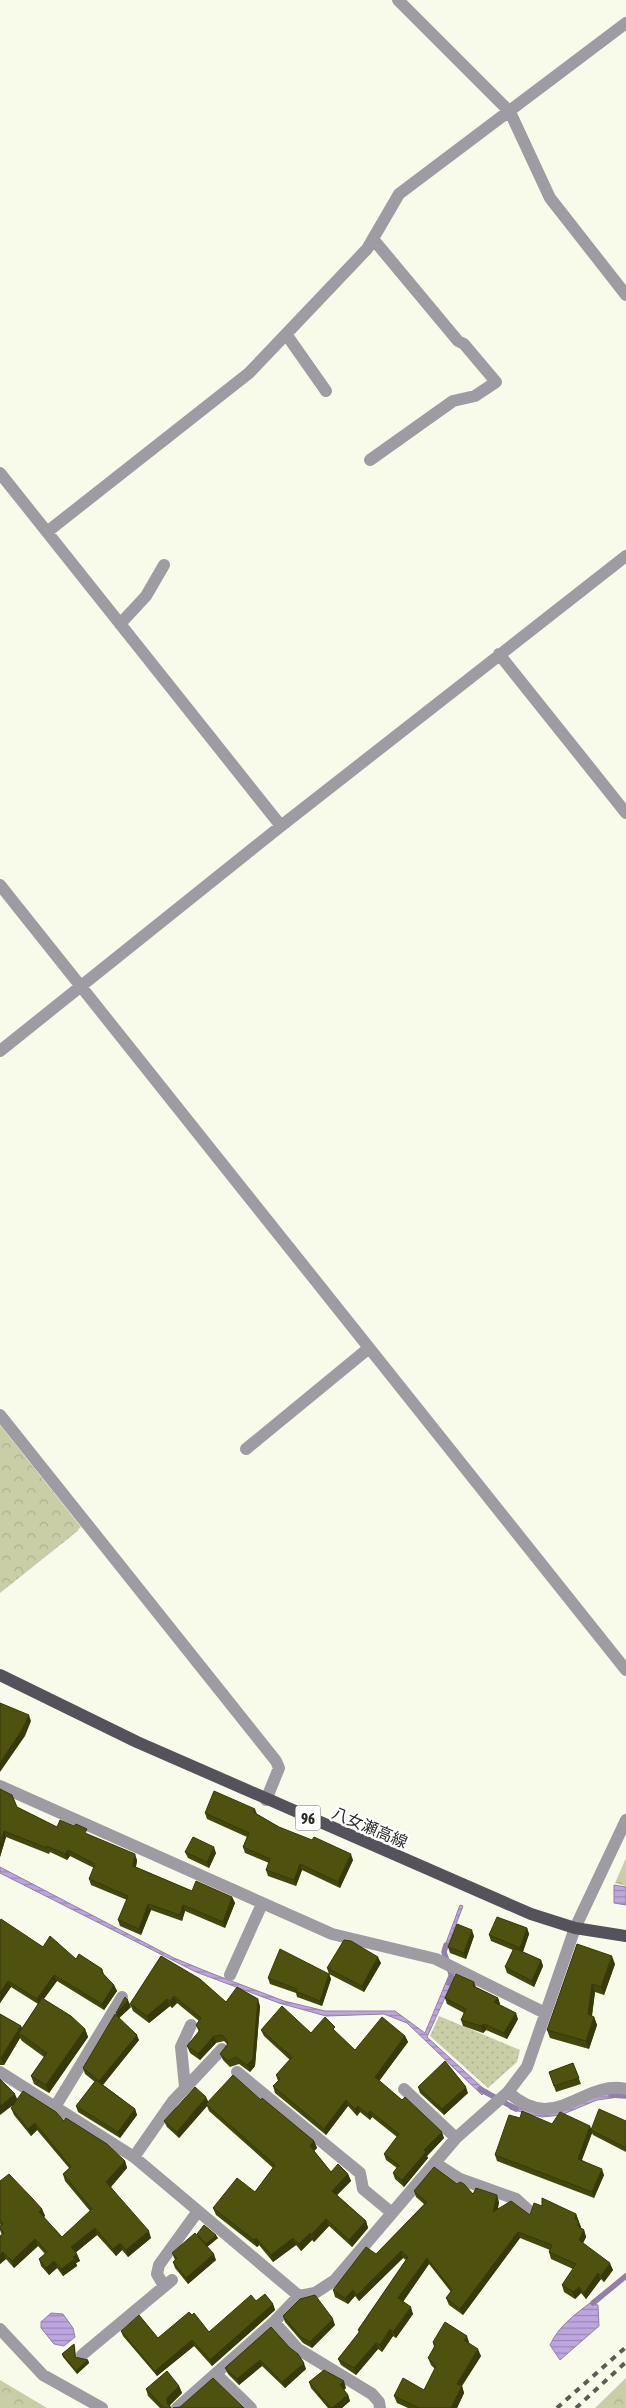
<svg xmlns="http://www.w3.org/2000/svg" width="626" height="2408" font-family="'Asap Condensed','Noto Sans JP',sans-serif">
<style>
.grass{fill:url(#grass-dots)}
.park{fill:url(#park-crowns)}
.water{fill:url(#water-rules);stroke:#9180a7}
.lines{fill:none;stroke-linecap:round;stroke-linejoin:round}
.stream{stroke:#9180a7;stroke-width:5.5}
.minor{stroke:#9e9ca2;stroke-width:12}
.major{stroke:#56525c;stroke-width:12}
.rail{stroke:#5b5c54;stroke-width:4;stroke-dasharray:6 6;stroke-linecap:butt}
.wall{fill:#44470c}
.shaded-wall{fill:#37390a}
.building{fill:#4f520e;stroke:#37390a}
.labels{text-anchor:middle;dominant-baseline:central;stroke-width:5;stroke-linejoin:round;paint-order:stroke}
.shield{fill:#fff;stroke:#696a66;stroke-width:1}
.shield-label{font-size:15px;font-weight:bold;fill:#292a24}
.street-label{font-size:16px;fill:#292a24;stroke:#fff}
</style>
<defs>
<pattern id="grass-dots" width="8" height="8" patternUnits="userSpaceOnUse" patternTransform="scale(1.25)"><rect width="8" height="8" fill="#cacea6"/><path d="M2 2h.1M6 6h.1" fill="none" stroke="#aeb18f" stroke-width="1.8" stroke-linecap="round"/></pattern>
<pattern id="park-crowns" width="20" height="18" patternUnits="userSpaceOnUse" patternTransform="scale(1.25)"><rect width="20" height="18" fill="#cacea6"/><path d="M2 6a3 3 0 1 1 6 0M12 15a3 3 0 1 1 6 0" fill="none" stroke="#aeb18f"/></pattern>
<pattern id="water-rules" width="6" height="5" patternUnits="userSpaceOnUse" patternTransform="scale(1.25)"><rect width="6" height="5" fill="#bda5df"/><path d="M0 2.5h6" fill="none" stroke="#9a87b5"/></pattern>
</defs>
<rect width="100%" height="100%" fill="#f8faea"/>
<path class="grass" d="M69,1525L79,1530L0,1593V1584Z
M439,2016L520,2050L517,2062L488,2088L430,2036Z"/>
<path class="park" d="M0,1425L81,1527L0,1590Z
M626,1858V1886L615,1883Z
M626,2378V2408H595Z
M0,2380L47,2408H0Z"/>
<path class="water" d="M0,1867L174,1958L213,1974L284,2001L325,2011H395L425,2033L449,1975L454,1978L427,2037L486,2091L482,2095L407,2023L384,2014L326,2016L279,2003L196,1972L0,1873Z
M614,1885L626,1887V1905L614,1903Z
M460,1905L463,1906L445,1953L443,1951Z
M610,2093H618L619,2097L597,2100L561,2115L542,2117L510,2109L511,2104L526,2110Z
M590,2303L598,2305L599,2326L560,2360L550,2345C558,2327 574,2315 590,2303Z
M51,2313L63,2314L73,2328L75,2337L64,2346L54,2344L41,2328V2322Z"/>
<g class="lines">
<path class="stream" d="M446,1945L444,1952L452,1977L449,1983
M480,2089L516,2109
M611,2095L626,2096
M593,2303L626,2276"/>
<path class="minor" d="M398,0L510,112L550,198L626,295
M286,334L326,391
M370,460L453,401L475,396L496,382L464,344L458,341L373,239
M0,473L281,826
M47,532L249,373L367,249L399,194L626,23
M120,624L146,596L164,565
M499,654L626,813
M0,885L626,1670
M0,1051L281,826L626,556
M0,1415L276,1761L279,1768L266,1800
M246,1449L369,1348
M0,1786L332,1934L436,1959L545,2013
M230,1975L262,1904
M0,2072L134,2157L299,2296
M237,2072L360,2173L363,2189L392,2213
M185,2087L181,2047L191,2025
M404,2089L456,2138
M508,2092C556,2136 583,2079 626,2089
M55,2107L122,1997
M134,2157L173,2101L222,2049
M435,2163L460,2179L516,2199L528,2210
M164,2286L157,2274L159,2265L198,2211
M274,2322L298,2349L372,2394L379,2402L380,2408
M0,2329L43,2375L102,2408
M82,2355L172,2280
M216,2374L251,2408
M177,2408L274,2322L299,2296L315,2293L335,2280L456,2138L508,2092L527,2067L575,1928L626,1820"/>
<path class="major" d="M0,1675L137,1742L531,1914L575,1928L626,1936"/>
<path class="rail" d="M557,2408L626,2347
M576,2408L626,2362"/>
</g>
<path class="wall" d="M0,1789L17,1807L57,1827L89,1835L137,1860L136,1867L192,1891L232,1897L235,1903L225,1928L185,1911L182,1921L151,1910L141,1935L120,1926L118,1920L127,1900L91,1885L89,1879L94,1868L70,1856L67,1860L50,1852L49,1854L6,1837L0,1857Z
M255,1809L257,1814L279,1827L353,1860L340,1888L302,1870L296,1886L268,1876L266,1870L269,1863L245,1853L243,1847L247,1837L207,1819L205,1813Z
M185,1852L216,1853L209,1868L188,1858Z
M0,1921L43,1947L102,1969L104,1974L114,1985L117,1991L104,2010L57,1981L44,1999L85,2029L88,2037L49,2093L34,2084L31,2076L44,2057L22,2041L20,2038L4,2065H0V2014L21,2026L22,2028L38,2004L11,1987L0,2003Z
M527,1928L529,1934L523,1952L541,1960L543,1966L534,1987L507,1973L505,1967L513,1950L491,1941L489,1935Z
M474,1936L466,1959L450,1953L448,1947Z
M577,1944L615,1964L604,1995L595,1992L592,2016L594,2017L597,2025L589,2049L550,2038L547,2030Z
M161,1956L226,2002L260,2006L255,2066L250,2072L239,2064L230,2067L223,2060L220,2054L227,2044L224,2041L216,2043L200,2060L190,2053L187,2046L199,2032L196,2025L199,2021L177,2003L172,2008L170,2006L149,2023L133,2011L130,2004Z
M381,1963L364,1992L329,1974L331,1979L322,2006L297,1997L296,1993L270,1984L268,1978L329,1974L327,1968Z
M474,1982L476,1987L498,1998L500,2004V2005L518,2019L507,2039L486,2030L483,2033L463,2026L461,2020L464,2013L447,2004L445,1998Z
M131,2007L119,2018L139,2040L103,2085L135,2109L137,2115L120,2138L78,2112L76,2106L95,2082L85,2074L83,2068L117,2016L116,2013Z
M261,2030L311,2033L337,2034L355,2050L405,2036L408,2042L379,2081L444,2138L427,2156L428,2158L404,2187L395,2179L393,2173L397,2168L386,2160L384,2154L397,2137L372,2117L370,2120L360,2112L357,2116L348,2106L326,2135L275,2093L273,2086L278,2081L276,2075L290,2060L264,2036Z
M573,2063L581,2084L556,2092L549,2072Z
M418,2087L468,2093L444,2115L420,2093Z
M17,2099L64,2121L125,2161L127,2168L111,2187L151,2238L128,2257L122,2250L116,2256L97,2235L76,2252L80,2261L76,2263L77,2266L63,2276L57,2268L49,2275L41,2266L39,2259L45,2254L38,2246L14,2268L6,2259L0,2264V2236L2,2235L0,2230V2226H1L0,2224V2181L42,2209L45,2216L44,2217L62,2237L90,2211L65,2181L63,2174L69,2168L37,2130L31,2136L14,2115L11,2108L14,2104L0,2115Z
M261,2100L314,2141L317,2148L314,2151L331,2172L348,2174L351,2181L337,2195L366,2221L368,2228L352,2247L329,2226L314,2242L312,2240L301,2251L296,2245L273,2262L259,2245L257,2247L216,2215L213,2208L255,2192L273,2168L209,2111L207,2106L179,2138L167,2127L164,2121L208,2102Z
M520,2118L552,2124L591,2129L626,2121V2152L593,2135L592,2133L582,2160L604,2175L594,2198L497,2161L495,2155Z
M457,2184L473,2194L499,2202L498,2209L530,2215L542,2206L576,2214L581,2228L584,2230L586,2237L583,2243L613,2270L604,2282L601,2279L586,2299L581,2293L575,2299L564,2292L562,2285L573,2269L551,2259L549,2252L550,2250L520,2238L463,2315L449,2305L446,2298L451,2292L429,2264L403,2301L413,2314L396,2338L393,2336L382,2352L378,2349L356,2375L341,2365L338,2359L359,2333L358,2330L406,2260L403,2258L359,2301L355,2296L348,2304L335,2297L333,2290L376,2254L424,2204L416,2197L414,2191Z
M198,2236L218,2238L207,2247L216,2260L188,2284L175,2268L173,2262L175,2260L172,2253Z
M256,2301L273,2304L275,2310L212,2366L194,2346L157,2376L123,2336L121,2331L158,2338L209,2332Z
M283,2316L335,2325L312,2348L303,2343L285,2322Z
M271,2327L306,2369L285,2388L262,2366L239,2385L228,2374L225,2368Z
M433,2342H469V2343L481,2356L462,2386L464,2393L457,2408H408L397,2403L394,2396L424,2390L435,2369L431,2365L428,2358L434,2347Z
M74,2344L75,2347L76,2358L88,2360L89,2363L77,2374L63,2357L62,2354Z
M309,2382L346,2388L344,2390L348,2395L350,2401L342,2408H328L311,2388Z
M179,2386L182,2393L170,2405L171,2408H160L148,2396L146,2389Z"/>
<path class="shaded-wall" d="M29,1715L31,1721L25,1736L0,1772V1763Z
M4,1831L6,1837L0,1857V1844Z
M214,1847L216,1853L209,1868L207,1862Z
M68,1850L70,1856L67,1860L65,1854Z
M135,1854L137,1860L135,1872L133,1866Z
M351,1854L353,1860L340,1888L338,1882Z
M300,1864L302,1870L296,1886L294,1880Z
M232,1897L235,1903L225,1928L223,1922Z
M148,1904L151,1910L141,1935L139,1929Z
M183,1905L185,1911L182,1921L180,1915Z
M527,1928L529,1934L522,1954L520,1948Z
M472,1930L474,1936L466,1959L464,1953Z
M612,1956L615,1964L604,1995L601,1987Z
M378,1957L381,1963L364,1992L362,1986Z
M541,1960L543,1966L534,1987L532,1981Z
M329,1974L331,1979L322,2006L320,2001Z
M54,1975L57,1981L39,2005L37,1999Z
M8,1981L11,1987L0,2003V1993Z
M592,1984L595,1992L591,2021L588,2014Z
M114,1985L117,1991L104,2010L102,2004Z
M174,1996L177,2003L172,2008L170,2001Z
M498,1998L500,2004L496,2008L494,2002Z
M167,1999L170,2006L149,2023L147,2016Z
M258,1999L260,2006L255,2066L250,2072L247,2065Z
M128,2000L131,2007L118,2019L116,2013Z
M516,2013L518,2019L507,2039L504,2033Z
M594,2017L597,2025L589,2049L586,2041Z
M484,2024L486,2030L483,2033L481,2026Z
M21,2026L23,2033H19L20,2038L4,2065L1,2058Z
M85,2029L88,2037L49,2093L46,2085Z
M137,2035L139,2040L101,2087L99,2081Z
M214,2036L216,2043L200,2060L198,2054Z
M405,2036L408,2042L377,2084L375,2077Z
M466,2087L468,2093L444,2115L442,2109Z
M15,2094L18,2101L0,2115V2106Z
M206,2097L209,2103L206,2104L207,2106L179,2138L177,2132Z
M346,2100L348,2106L326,2135L324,2129Z
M358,2106L360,2112L357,2116L355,2109Z
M135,2109L137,2115L120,2138L118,2132Z
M370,2111L372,2117L370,2120L368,2114Z
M35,2123L37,2130L31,2136L28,2129Z
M590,2126L592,2131L591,2130L592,2133L580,2164L578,2159Z
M442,2132L444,2138L427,2156L428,2158L404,2187L402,2180L424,2150Z
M314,2141L317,2148L313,2152L310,2146Z
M125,2161L127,2168L109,2189L106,2182Z
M602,2169L604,2175L594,2198L592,2192Z
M348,2174L351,2181L334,2198L332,2191Z
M497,2195L499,2202L495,2218L493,2212Z
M42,2209L45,2216L41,2219L39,2212Z
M576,2214L581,2227V2233L575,2219Z
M326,2219L329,2226L314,2242L311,2235Z
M366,2221L368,2228L352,2247L349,2240Z
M95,2228L97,2235L74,2254L71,2247Z
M584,2230L586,2237L581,2247L579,2240Z
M149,2231L151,2238L128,2257L126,2250Z
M518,2232L520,2238L463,2315L460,2309Z
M310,2233L312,2240L301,2251L299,2244Z
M216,2235L218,2238L207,2247L206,2244Z
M256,2238L259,2245L257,2247L254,2240Z
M293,2238L296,2245L273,2262L271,2255Z
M35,2239L38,2246L14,2268L12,2261Z
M120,2243L122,2250L116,2256L113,2249Z
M401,2251L403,2258L359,2301L357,2295Z
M3,2252L6,2259L0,2264V2255Z
M77,2254L80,2261L76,2263L77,2266L63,2276L61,2269Z
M214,2254L216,2260L188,2284L186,2278Z
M427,2258L429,2264L401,2305L398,2298Z
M54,2261L57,2268L49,2275L46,2268Z
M610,2263L613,2270L604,2282L601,2276Z
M598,2273L601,2279L586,2299L584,2293Z
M579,2287L581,2293L575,2299L573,2292Z
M353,2290L355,2296L348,2304L345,2298Z
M273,2304L275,2310L212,2366L210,2360Z
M411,2307L413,2314L396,2338L393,2332Z
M333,2319L335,2325L312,2348L310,2342Z
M390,2329L393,2336L382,2352L380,2345Z
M467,2336L469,2342L466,2347L464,2340Z
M192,2340L194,2346L157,2376L155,2371Z
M376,2343L378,2349L356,2375L354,2368Z
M478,2349L481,2356L459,2390L457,2384Z
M88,2360L89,2363L77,2374L76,2371Z
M260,2360L262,2366L239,2385L237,2379Z
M304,2363L306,2369L285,2388L282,2382Z
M344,2381L346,2388L342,2392L340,2385Z
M179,2386L182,2393L170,2405L169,2408L167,2403V2398Z
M462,2386L464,2393L457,2408H451Z
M348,2395L350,2401L342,2408H332Z"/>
<path class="building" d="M0,1703L29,1715L22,1730L0,1763Z
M0,1789L12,1795L17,1807L57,1827L60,1820L74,1826L76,1824L87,1829L85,1833L135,1854L133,1866L192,1891L196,1881L232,1897L223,1922L183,1905L180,1915L148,1904L139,1929L118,1920L128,1896L89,1879L95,1864L68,1850L65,1854L47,1846V1848L4,1831L0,1844Z
M214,1791L255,1809L253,1812L279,1827L312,1840L314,1837L351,1854L338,1882L300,1864L294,1880L266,1870L270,1859L243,1847L249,1833L205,1813Z
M193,1837L214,1847L207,1862L185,1852Z
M497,1917L527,1928L520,1948L489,1935Z
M1,1919L43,1947L50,1936L76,1959L79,1954L102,1969V1973L114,1985L102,2004L54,1975L37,1999L8,1981L0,1993V1921Z
M457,1924L472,1930L464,1953L448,1947Z
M344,1940L351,1941L378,1957L362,1986L327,1968Z
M577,1944L612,1956L601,1987L592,1984L588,2014L594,2017L586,2041L547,2030Z
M514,1948L541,1960L532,1981L505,1967Z
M280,1949L329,1974L320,2001L295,1991L297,1989L268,1978Z
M161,1956L200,1979L226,2002L237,1987L258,1999L253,2059L247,2065L236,2057L228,2061L220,2054L228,2044L227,2040L222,2035L214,2036L198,2054L187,2046L200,2030L196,2025L201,2018L174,1996L170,2001L167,1999L147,2016L130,2004Z
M456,1974L474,1982L473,1986L498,1998L494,2002L516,2013L504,2033L484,2024L481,2026L461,2020L466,2009L445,1998Z
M125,1997L128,2000L116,2013Z
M42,1998L71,2016L85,2029L46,2085L31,2076L47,2053L19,2033Z
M282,2006L311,2033L325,2017L335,2027L333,2029L355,2050L382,2017L405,2036L375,2077L402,2100L405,2097L442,2132L424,2150L426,2152L402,2180L393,2173L399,2165L384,2154L399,2134L370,2111L368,2114L358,2106L355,2109L346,2100L324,2129L273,2086L280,2079L276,2075L292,2057L261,2030Z
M0,2014L21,2026L1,2058H0Z
M115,2014L137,2035L99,2081L83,2068Z
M445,2061L466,2087L442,2109L418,2087Z
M573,2063L579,2078L554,2086L549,2072Z
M233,2075L261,2100L262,2098L314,2141L310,2146L331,2172L338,2164L348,2174L332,2191L366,2221L349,2240L326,2219L311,2235L310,2233L299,2244L293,2238L271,2255L256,2238L254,2240L213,2208L237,2178L255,2192L275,2165L206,2104Z
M0,2079L15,2094L0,2106Z
M96,2080L135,2109L118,2132L76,2106Z
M195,2087L206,2097L177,2132L164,2121Z
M23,2091L56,2112L64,2121L66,2118L107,2144L125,2161L106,2182L149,2231L126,2250L120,2243L113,2249L95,2228L71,2247L77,2254L73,2257L75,2259L61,2269L54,2261L46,2268L39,2259L47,2252L35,2239L12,2261L3,2252L0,2255V2236L4,2233L0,2228V2226L3,2224L0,2220V2181L9,2174L32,2198L42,2209L39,2212L62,2237L92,2209L63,2174L71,2167L35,2123L28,2129L11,2108Z
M599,2109L626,2121V2148L591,2130Z
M522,2111L552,2124L560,2112L590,2126L578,2159L602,2169L592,2192L495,2155L509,2115L520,2118Z
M434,2167L457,2184L460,2182L464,2184L473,2194L476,2188L497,2195L493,2212L511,2201L530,2215L534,2203L542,2206V2198L576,2214L575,2219L578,2220V2226L584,2230L579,2240L610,2263L601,2276L598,2273L584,2293L579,2287L573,2292L562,2285L576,2264L549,2252L552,2245L518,2232L460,2309L446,2298L452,2290L427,2258L398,2298L411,2307L393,2332L390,2329L380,2345L376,2343L354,2368L338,2359L360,2331L358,2330L408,2257L401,2251L357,2295L353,2290L345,2298L333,2290L366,2247L376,2254L427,2202L414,2191Z
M204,2225L216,2235L206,2244L197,2234Z
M195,2233L214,2254L186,2278L173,2262L177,2258L172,2253Z
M265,2294L273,2304L210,2360L192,2340L155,2371L121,2331L139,2315L158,2338L189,2312L192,2315L194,2313L209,2332L251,2295L256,2301Z
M315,2295L333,2319L310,2342L301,2337L283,2316L300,2299Z
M445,2322L467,2336L464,2340L478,2349L457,2384L462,2386L451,2408H419L394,2396L403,2378L424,2390L436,2366L428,2358L435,2346L433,2342Z
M271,2327L290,2348L298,2354L304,2363L282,2382L260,2360L237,2379L225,2368Z
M74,2344L75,2357L88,2360L76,2371L62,2354Z
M324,2370L344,2381L340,2385L348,2395L332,2408H331L309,2382Z
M167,2371L179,2386L167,2398V2403L171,2408H164L146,2389Z
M213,2378L244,2408H173L180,2407Z"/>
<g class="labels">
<rect class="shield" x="295.5" y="1805.5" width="25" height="25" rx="4"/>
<g class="shield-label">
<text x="308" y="1818">96</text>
</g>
<g class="street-label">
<text transform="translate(370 1827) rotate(23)">八女瀬高線</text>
</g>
</g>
</svg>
